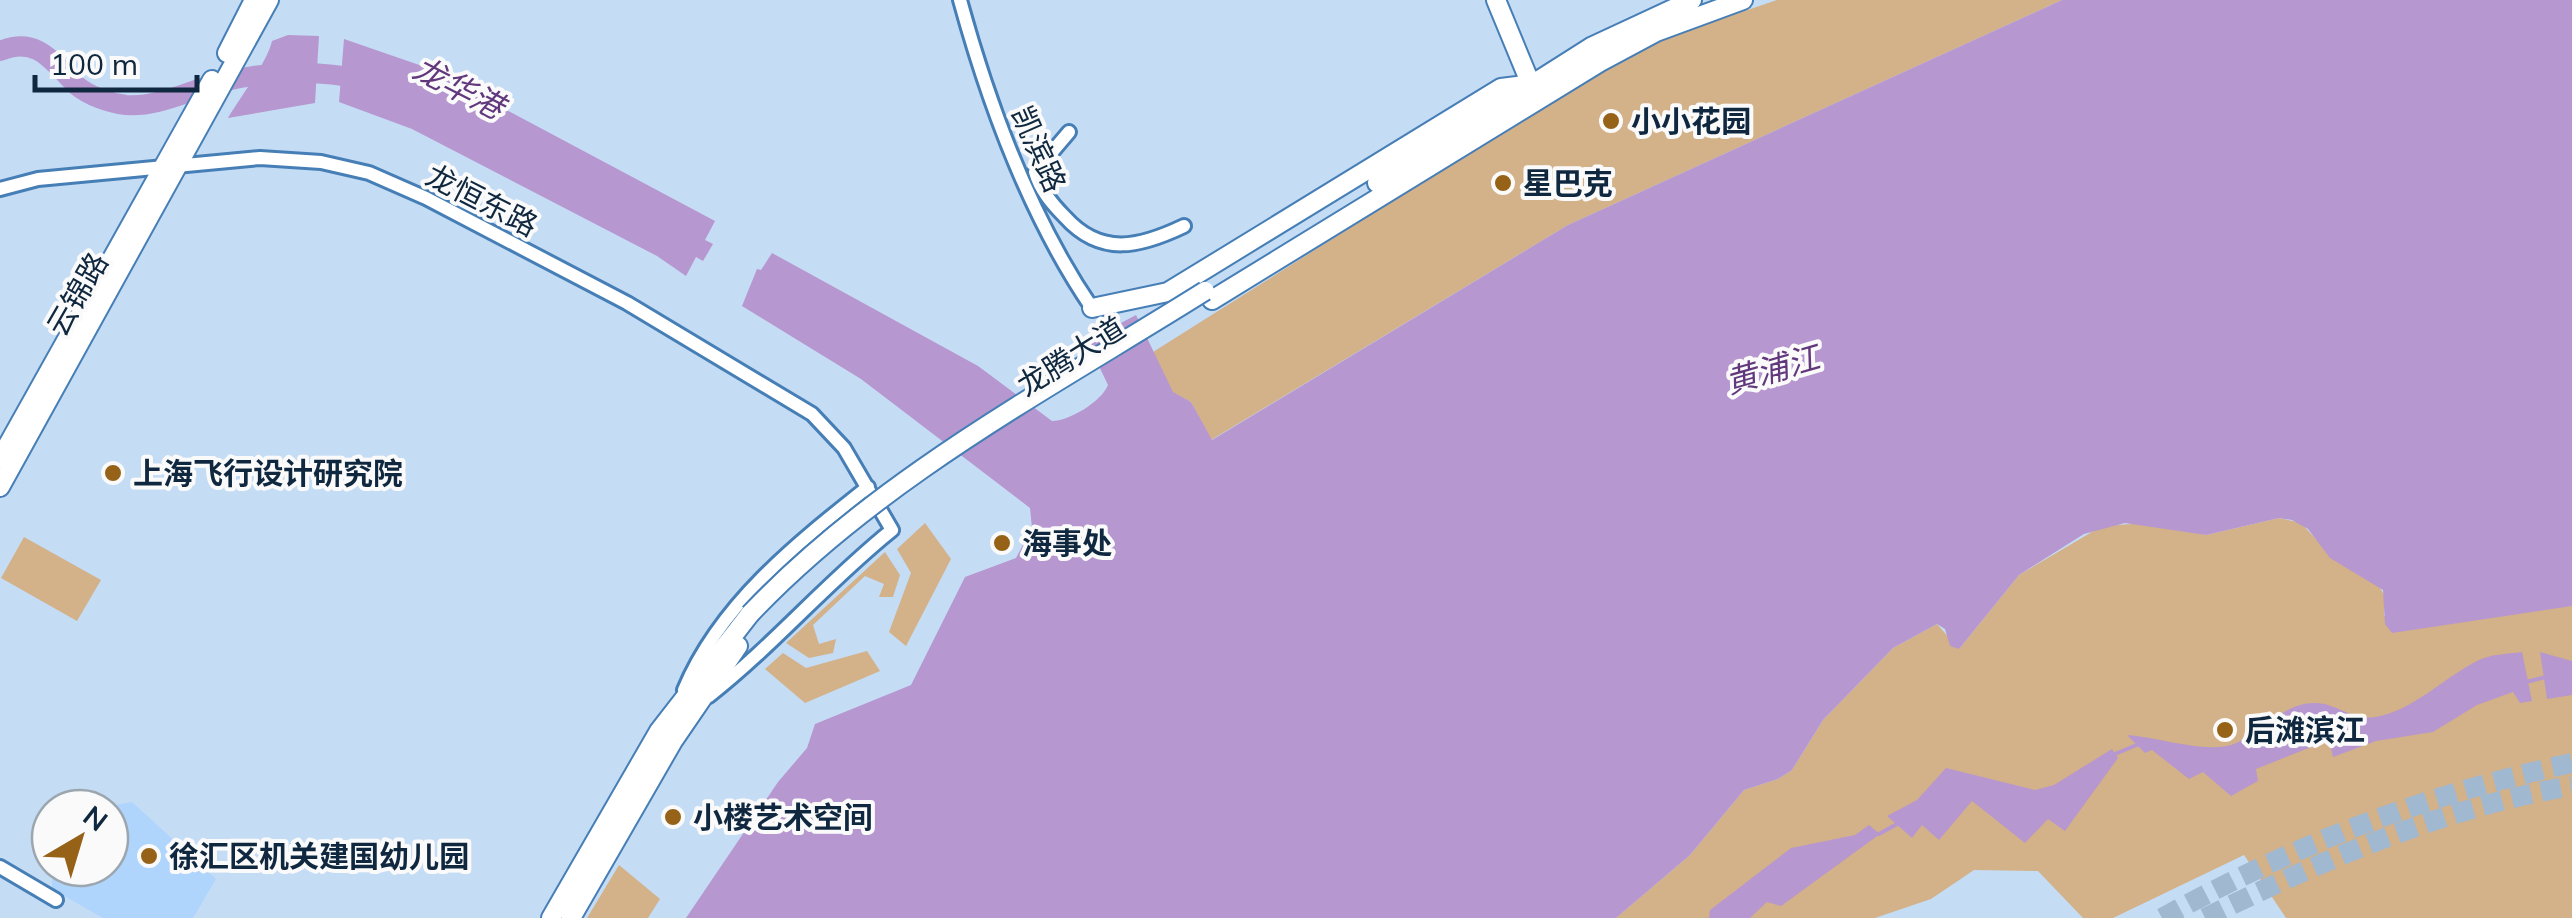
<svg xmlns="http://www.w3.org/2000/svg" width="2572" height="918" font-family="Mulish,'Noto Sans SC',sans-serif">
<style>
.built{fill:#afd5fd}
.green{fill:#d3b189}
.water{fill:#b797cf}
.lines{fill:none;stroke-linecap:round;stroke-linejoin:round}
.stream{stroke:#b797cf;stroke-width:4}
.river{stroke:#b797cf;stroke-width:20}
.primary-tunnel{stroke:#a1b8d1;stroke-width:20;stroke-dasharray:20 10;stroke-linecap:butt}
.street-casing{stroke:#467eb6;stroke-width:18}
.secondary-casing{stroke:#467eb6;stroke-width:22}
.street{stroke:#fff;stroke-width:12}
.secondary{stroke:#fff;stroke-width:18}
.secondary-bridge-casing{stroke:#467eb6;stroke-width:22;stroke-linecap:butt}
.secondary-bridge{stroke:#fff;stroke-width:18}
.poi-dot{fill:#966217;stroke:#fafafa;stroke-width:4}
.labels{text-anchor:middle;dominant-baseline:central;stroke-width:8;stroke-linejoin:round;paint-order:stroke}
.poi-label{font-size:30px;font-weight:bold;fill:#10283f;stroke:#fafafa;text-anchor:start}
.street-label{font-size:30px;fill:#10283f;stroke:#fafafa}
.water-label{font-size:32px;font-style:italic;fill:#62387d;stroke:#fafafa}
</style>
<rect width="100%" height="100%" fill="#c5dcf5"/>
<path class="built" d="M132,802L216,879L193,918H103L52,889V868H110V808H100Z"/>
<path class="green" d="M1777,0H2062L1568,225L1211,440L1191,402L1173,393L1153,352L1614,61L1659,40Z
M2279,518L2301,523L2327,551L2378,584L2384,595V616L2572,606V918H2286L2244,855L2113,918H2083L2038,871L1974,870L1931,899L1875,918H1616L1690,855L1744,790L1778,779L1792,770L1823,720L1893,648L1937,624L1959,649L2019,575L2102,526L2146,523L2206,535Z
M925,523L951,559L906,646L889,632L911,573L897,549Z
M24,537L101,580L77,621L1,578Z
M885,552L900,575L893,597H879L884,584L865,576L813,625L819,644L836,639L833,653L809,658L786,643Z
M867,651L880,671L805,703L765,669L783,653L806,668Z
M619,865L660,899L648,918H587Z"/>
<path class="water" d="M2062,0H2572V606L2392,633L2385,624L2383,590L2330,558L2308,529L2292,520L2279,518L2206,535L2125,523L2084,534L2019,575L1959,649L1950,646L1945,629L1937,624L1893,648L1823,720L1792,770L1778,779L1744,790L1690,855L1616,918H686L778,782L807,748L815,724L911,685L965,577L1016,558L1032,528L1030,508L861,379L742,306L757,269L761,270L772,253L978,366L1052,421C1069,421 1101,402 1108,385L1087,341L1136,315L1173,392L1191,402L1212,440L1568,225Z
M288,35L319,36L315,103L228,118C240,97 267,63 272,41Z
M344,39L428,68L715,221L705,240L713,244L703,261L696,257L686,276L657,256L412,129L339,102Z
M2522,652L2532,701L2520,703L2513,692L2477,705L2433,732L2376,741L2333,757L2329,740L2256,769L2258,781L2231,796L2203,772L2189,779L2152,750L2145,753L2127,735C2158,737 2206,754 2234,744C2262,734 2282,702 2316,703C2335,703 2354,721 2375,717C2411,712 2445,677 2477,661C2490,654 2507,654 2522,652Z
M2540,652L2572,661V695L2547,699Z
M2112,749L2118,758L2065,831L2048,819L2025,843L1972,801L1939,840L1922,825L1912,838L1887,816L1917,800L1946,768L2035,790L2054,785Z
M1869,825L1880,834L1781,906L1767,902L1750,918H1709L1710,910L1791,848L1855,835Z"/>
<g class="lines">
<path class="stream" d="M2526,682L2546,677
M2115,754L2139,744
M1879,834L1897,824"/>
<path class="river" d="M0,51C38,35 53,63 76,85C89,96 109,103 126,105C158,108 191,89 222,82C270,70 319,70 367,80"/>
<path class="primary-tunnel" d="M2162,918C2296,844 2423,795 2572,763
M2205,918C2320,861 2444,807 2572,786"/>
<defs>
<path id="street" d="M960,0C989,106 1030,217 1092,308
M1069,132L1035,172C1040,190 1052,204 1065,217C1101,257 1140,247 1184,226
M0,189L38,179L260,158L321,162L369,173L426,198L627,303L812,414L844,448L892,530C827,582 774,645 709,696
M684,690C720,604 796,544 868,487
M0,867L56,900"/>
<path id="secondary" d="M1496,0L1534,92
M227,53L254,0
M1377,183L1591,47L1692,0
M1212,300L1600,62L1656,32L1743,0
M1092,308L1168,292L1501,88L1525,85
M0,459L212,80
M0,487L269,0
M551,918L659,731L750,614
M571,918L673,741L738,646"/>
</defs>
<use href="#street" class="street-casing"/>
<use href="#secondary" class="secondary-casing"/>
<use href="#street" class="street"/>
<use href="#secondary" class="secondary"/>
<defs>
<path id="secondary-bridge" d="M750,614C879,478 1049,389 1205,291"/>
</defs>
<use href="#secondary-bridge" class="secondary-bridge-casing"/>
<use href="#secondary-bridge" class="secondary-bridge"/>
</g>
<g class="poi-dot">
<circle cx="1611" cy="121" r="10"/>
<circle cx="1503" cy="183" r="10"/>
<circle cx="113" cy="473" r="10"/>
<circle cx="1002" cy="543" r="10"/>
<circle cx="2225" cy="730" r="10"/>
<circle cx="673" cy="817" r="10"/>
<circle cx="149" cy="856" r="10"/>
</g>
<g class="labels">
<g class="poi-label">
<text x="1631" y="121">小小花园</text>
<text x="1523" y="183">星巴克</text>
<text x="133" y="473">上海飞行设计研究院</text>
<text x="1022" y="543">海事处</text>
<text x="2245" y="730">后滩滨江</text>
<text x="693" y="817">小楼艺术空间</text>
<text x="169" y="856">徐汇区机关建国幼儿园</text>
</g>
<g class="street-label">
<text transform="translate(1039 149) rotate(66)">凯滨路</text>
<text transform="translate(482 200) rotate(27)">龙恒东路</text>
<text transform="translate(77 294) rotate(-60)">云锦路</text>
<text transform="translate(1071 356) rotate(-32)">龙腾大道</text>
</g>
<g class="water-label">
<text transform="translate(459 87) rotate(27)">龙华港</text>
<text transform="translate(1772 369) rotate(-16)">黄浦江</text>
</g>
</g>
<g transform="translate(80 838) rotate(38)"><circle r="48" fill="#fafafa" stroke="#9ca6af" stroke-width="2.5"/>
<path d="M0-8L18 38L0 25L-18 38Z" fill="#966217"/>
<text y="-15" font-size="28" font-weight="bold" text-anchor="middle" fill="#10283f">N</text>
</g>
<path d="M35 75v15h162v-15" fill="none" stroke="#10283f" stroke-width="5"/>
<text x="50" y="75" font-size="30" fill="#10283f" stroke="#fafafa" stroke-width="8" paint-order="stroke">100 m</text>
</svg>
